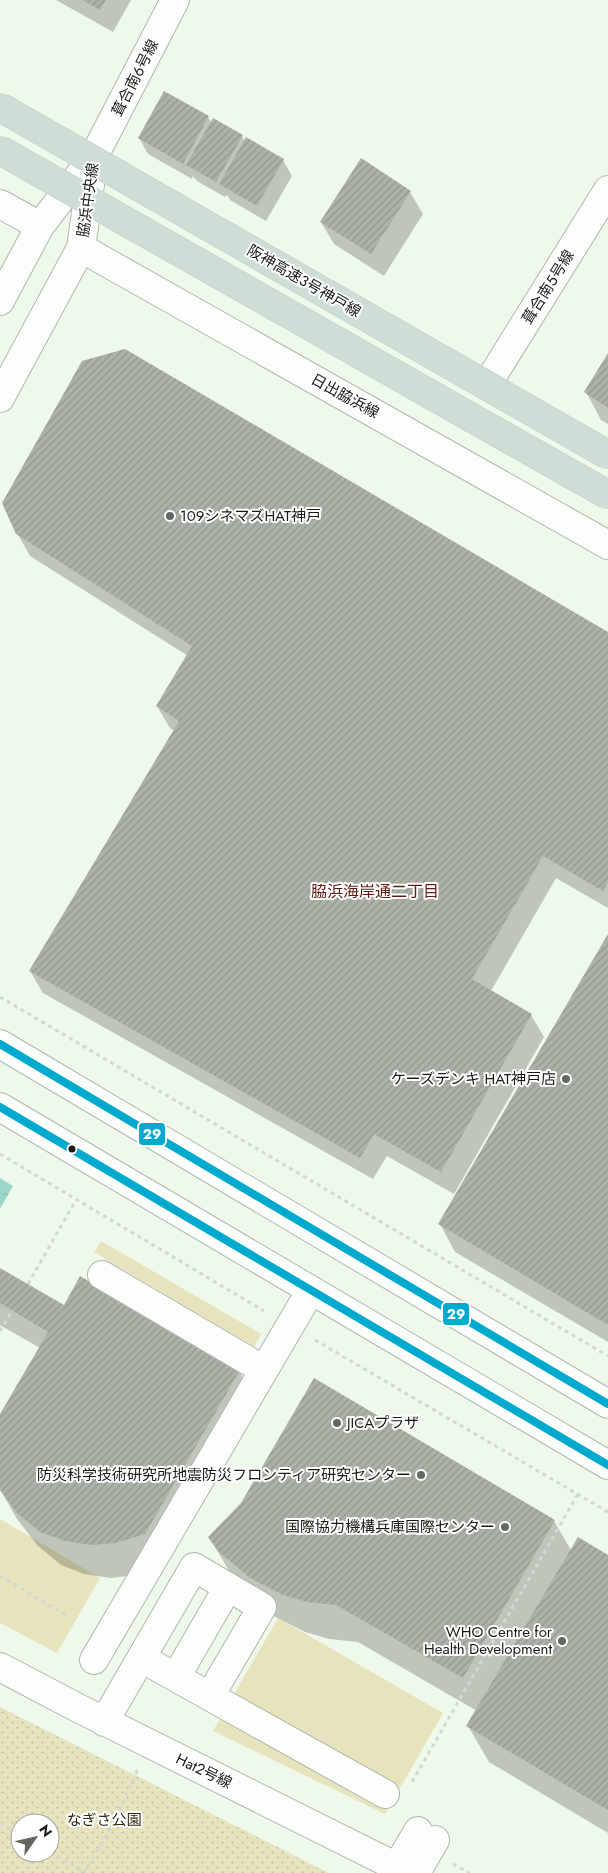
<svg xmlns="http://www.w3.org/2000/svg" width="608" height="1873" font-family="Jost,'Noto Sans JP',sans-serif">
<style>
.grass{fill:#e7e4bd}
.park{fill:url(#park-dots);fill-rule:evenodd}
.water{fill:url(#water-ripples)}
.shadow{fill:#0003}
.building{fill:url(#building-hatch)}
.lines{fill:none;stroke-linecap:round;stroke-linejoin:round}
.minor-casing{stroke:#afb7ad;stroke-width:30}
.path{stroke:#d4d8d3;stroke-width:3;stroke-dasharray:4 4;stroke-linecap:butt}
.minor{stroke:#fcfefc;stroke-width:28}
.highway-bridge-casing{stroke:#ced4cd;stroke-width:30;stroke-linecap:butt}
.highway-bridge{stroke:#ceded7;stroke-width:28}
.bus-1-casing{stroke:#fff;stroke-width:11}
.bus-1{stroke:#00a9ce;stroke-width:8}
.poi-dot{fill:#62695f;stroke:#fff;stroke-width:2}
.bus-dot{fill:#161c14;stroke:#fff;stroke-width:2}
.labels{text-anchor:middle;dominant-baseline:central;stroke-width:4;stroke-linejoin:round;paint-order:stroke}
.street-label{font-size:15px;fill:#161c14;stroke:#fff}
.poi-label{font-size:15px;fill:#161c14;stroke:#fff;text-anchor:end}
.park-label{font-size:15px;fill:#312a0f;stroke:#fff}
.neighbourhood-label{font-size:16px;fill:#5f1c12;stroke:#fff}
.line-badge{stroke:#fff;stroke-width:2}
.badge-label{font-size:14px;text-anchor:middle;font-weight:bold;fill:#fff}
</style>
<defs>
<pattern id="park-dots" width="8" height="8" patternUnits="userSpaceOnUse" patternTransform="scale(1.25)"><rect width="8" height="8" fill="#e7e4bd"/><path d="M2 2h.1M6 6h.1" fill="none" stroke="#c5c3a2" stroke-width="1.8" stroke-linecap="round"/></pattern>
<pattern id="water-ripples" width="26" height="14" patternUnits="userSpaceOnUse" patternTransform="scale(1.25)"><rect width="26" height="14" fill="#9bd6ca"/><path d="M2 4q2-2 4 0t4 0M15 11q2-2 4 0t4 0" fill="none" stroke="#85b7ad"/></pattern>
<pattern id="building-hatch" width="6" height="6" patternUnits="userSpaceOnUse" patternTransform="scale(1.25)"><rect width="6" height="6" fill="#adb2a8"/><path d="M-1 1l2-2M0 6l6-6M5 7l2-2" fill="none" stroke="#949890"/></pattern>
</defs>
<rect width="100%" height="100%" fill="#eef8eb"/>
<path class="grass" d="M101,1241L261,1334L254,1347L94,1252Z
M0,1519L100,1578L57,1653L0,1623Z
M278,1618L443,1713L385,1814L213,1731Z"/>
<path class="park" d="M0,1707L329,1873H0ZM20,1823H50V1853H20Z"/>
<path class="water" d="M0,1178L13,1186L0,1209Z"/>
<path class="shadow" d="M56,0H131L113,32Z
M208,117L211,122L242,136L245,142L283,160L292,176L266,221L230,200L227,195L225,197L197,181L193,176L192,179L148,154L139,138Z
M410,192L423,214L384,276L334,244L321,222Z
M608,355V424L601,420L586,392Z
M17,533L608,633V908L556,878L491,991L531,1015L544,1037L454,1194L387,1156L373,1179L43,993L30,971L174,731L170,728L157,706L188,656L30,556Z
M608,937V1342L455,1252L440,1224Z
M0,1270L64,1307L239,1371L258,1404L136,1575L111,1578L84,1574L61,1565L38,1546L17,1519L0,1489V1417L40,1348L0,1325Z
M554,1521L571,1550L608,1556V1833L489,1762L468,1726L477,1711L358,1642L329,1639L305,1632L272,1615L231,1574L209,1537Z"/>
<path class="building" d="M82,0H106L100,10Z
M164,91L209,116L183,164L138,138Z
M213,118L243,135L216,182L186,165Z
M246,137L284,159L257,206L219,184Z
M361,158L411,191L371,254L320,222Z
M125,349L608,632V882L603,891L543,856L472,979L532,1014L441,1172L374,1134L360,1158L29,971L179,721L156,706L192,646L16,534L2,503L82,361Z
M608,353V408L584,392Z
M608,934V1325L438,1224Z
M0,1268L64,1305L80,1276L240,1370L145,1534L116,1543L91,1545L65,1541L40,1532L17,1513L0,1490V1414L48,1332L0,1303Z
M314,1378L555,1520L463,1678L336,1605L307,1602L283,1595L250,1578L218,1551L208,1537L241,1503Z
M578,1537L608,1555V1810L466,1726Z"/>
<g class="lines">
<defs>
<path id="minor" d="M0,204L40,226
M81,248L608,545
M0,301L40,226L94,156L175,0
M488,383L608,190
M0,398L81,248L91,177
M0,1044L608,1404
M0,1107L608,1465
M102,1275L264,1370
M141,1658L385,1794
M94,1660L311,1290
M0,1667L78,1708L409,1873
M176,1677L228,1587
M104,1722L194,1567L262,1607L210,1696
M397,1867L418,1831
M416,1873L435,1840"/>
</defs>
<use href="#minor" class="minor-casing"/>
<path class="path" d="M0,997L608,1356
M0,1154L264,1311
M28,1284L76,1200
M0,1331L12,1311
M315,1340L608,1512
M0,1576L66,1615
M412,1782L578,1494
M0,1823L20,1835
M50,1852L84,1872
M453,1864L470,1873
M84,1873L113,1824L138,1769"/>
<use href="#minor" class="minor"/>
<defs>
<path id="highway-bridge" d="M0,107L608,455
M0,150L608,495"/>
</defs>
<use href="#highway-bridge" class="highway-bridge-casing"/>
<use href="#highway-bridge" class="highway-bridge"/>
<defs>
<path id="bus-1" d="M0,1044L608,1404
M0,1107L608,1465"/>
</defs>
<use href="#bus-1" class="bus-1-casing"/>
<use href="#bus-1" class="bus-1"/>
</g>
<g class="poi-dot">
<circle cx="170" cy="516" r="5"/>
<circle cx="566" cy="1079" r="5"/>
<circle cx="337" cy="1423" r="5"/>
<circle cx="421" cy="1475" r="5"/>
<circle cx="505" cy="1527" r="5"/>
<circle cx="562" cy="1641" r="5"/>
</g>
<circle class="bus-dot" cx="72" cy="1149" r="4.5"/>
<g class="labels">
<g class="street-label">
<text transform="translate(135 78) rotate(-63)">葺合南６号線</text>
<text transform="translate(88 200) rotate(-82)">脇浜中央線</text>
<text transform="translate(304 281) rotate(30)">阪神高速3号神戸線</text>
<text transform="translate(548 287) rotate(-58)">葺合南５号線</text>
<text transform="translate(345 396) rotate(29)">日出脇浜線</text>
<text transform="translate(204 1771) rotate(26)">Hat2号線</text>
</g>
<g class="poi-label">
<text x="180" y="516" text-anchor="start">109シネマズHAT神戸</text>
<text x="556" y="1079">ケーズデンキ HAT神戸店</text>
<text x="347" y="1423" text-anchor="start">JICAプラザ</text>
<text x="411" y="1475">防災科学技術研究所地震防災フロンティア研究センター</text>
<text x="495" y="1527">国際協力機構兵庫国際センター</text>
<text x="552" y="1632">WHO Centre for<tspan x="552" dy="17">Health Development</tspan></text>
</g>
<g class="park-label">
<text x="104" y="1820">なぎさ公園</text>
</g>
<g class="neighbourhood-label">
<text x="375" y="891">脇浜海岸通二丁目</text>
</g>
</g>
<g class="line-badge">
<rect x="138" y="1122" width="28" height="24" rx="5" fill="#00a9ce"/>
<rect x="442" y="1302" width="28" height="24" rx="5" fill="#00a9ce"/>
</g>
<g class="badge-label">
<text x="152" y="1139">29</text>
<text x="456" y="1319">29</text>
</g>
<g transform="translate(35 1838) rotate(56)"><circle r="24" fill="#ffffff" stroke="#a2a4a1"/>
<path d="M0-4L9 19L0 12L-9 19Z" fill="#62695f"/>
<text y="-8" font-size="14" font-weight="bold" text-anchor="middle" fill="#161c14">N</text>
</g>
</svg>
